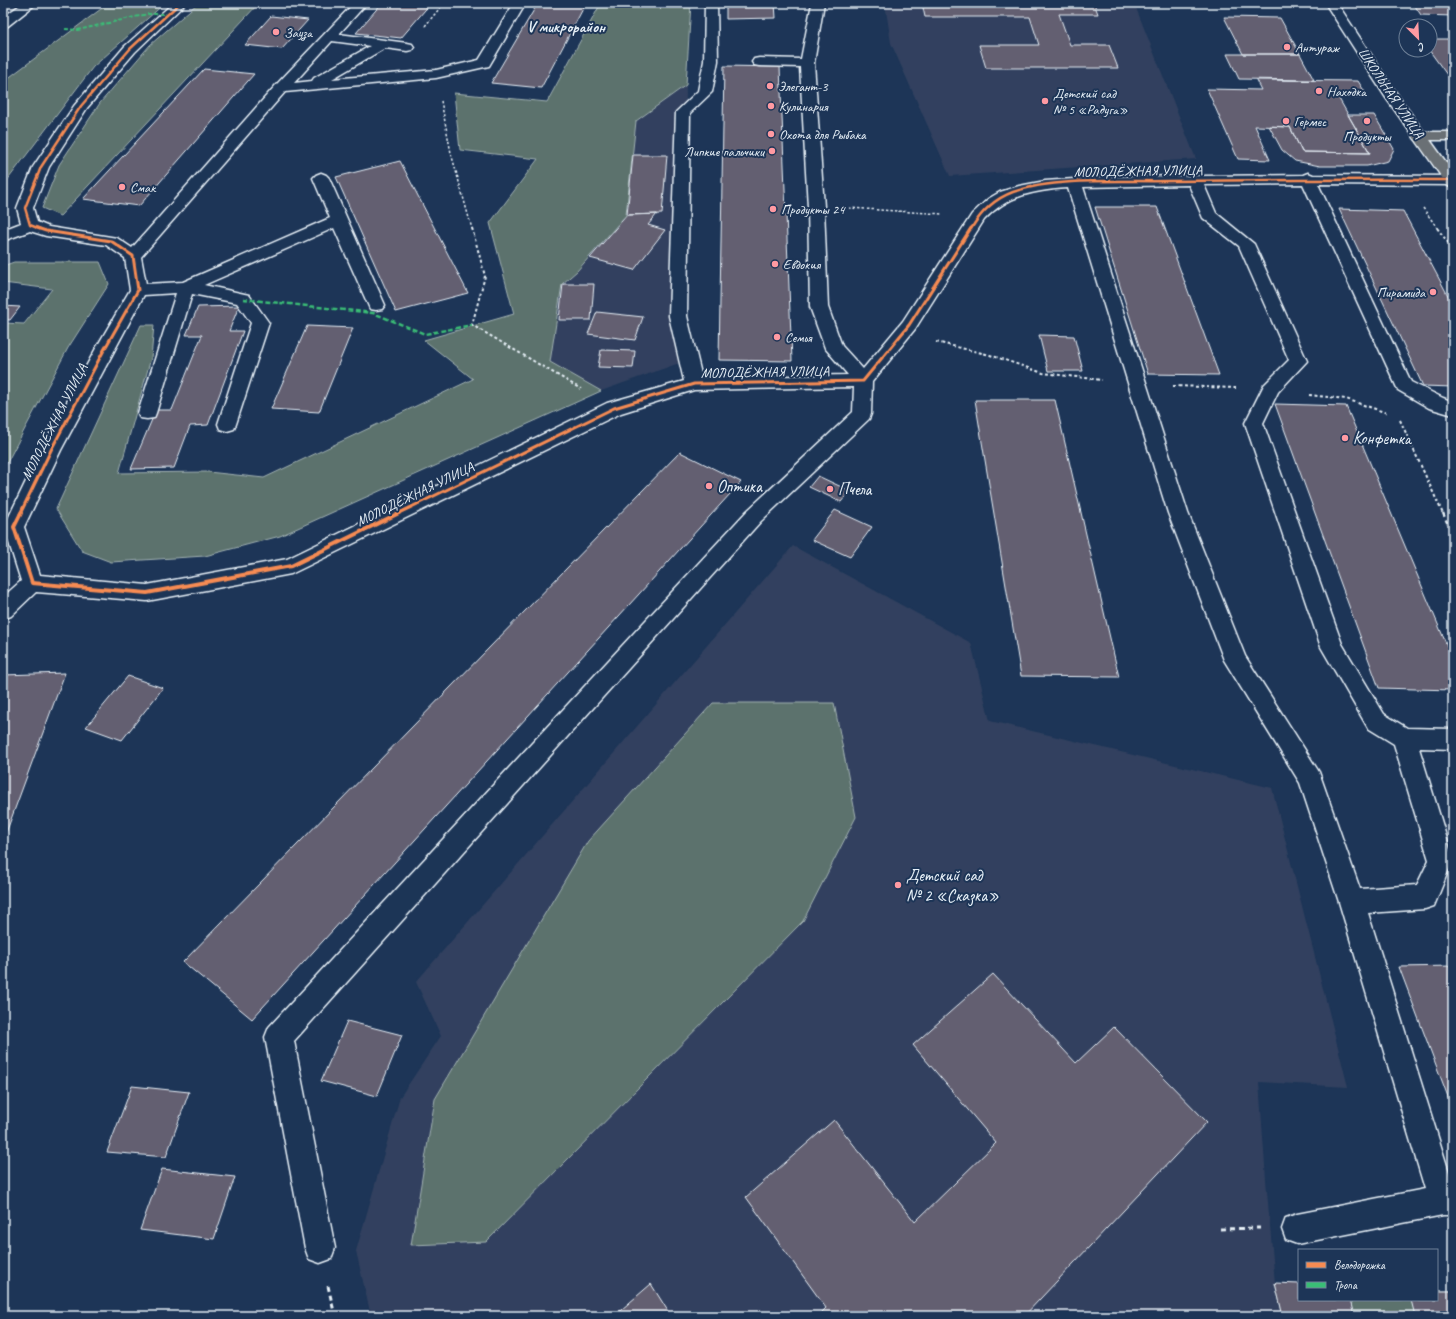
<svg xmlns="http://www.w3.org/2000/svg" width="1456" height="1319" font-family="Caveat,sans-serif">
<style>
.built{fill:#32415f}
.green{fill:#5c726d;stroke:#a2b2b2}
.building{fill:#635e71;stroke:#e8f1f8}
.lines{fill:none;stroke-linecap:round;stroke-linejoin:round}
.minor-casing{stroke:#e8f1f8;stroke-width:3}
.major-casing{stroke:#e8f1f8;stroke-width:3}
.path-far3{stroke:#e8f1f8;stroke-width:1.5;stroke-dasharray:2.5 2;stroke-linecap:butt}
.path-far2{stroke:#e8f1f8;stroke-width:2;stroke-dasharray:3 2.5;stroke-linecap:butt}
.path-far1{stroke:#e8f1f8;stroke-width:2.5;stroke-dasharray:4 3;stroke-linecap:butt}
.path{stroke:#e8f1f8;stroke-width:3;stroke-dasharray:5 4;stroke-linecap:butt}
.minor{fill:#1d3557;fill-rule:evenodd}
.major{fill:#6a7074;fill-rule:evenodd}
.quiet-far1{stroke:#3abd76;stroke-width:2;stroke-dasharray:4 2;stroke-linecap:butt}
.quiet{stroke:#3abd76;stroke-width:2.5;stroke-dasharray:5 2.5;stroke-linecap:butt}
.cycleway-far2-casing{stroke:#1d3557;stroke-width:4}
.cycleway-far1-casing{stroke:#1d3557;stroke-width:5}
.cycleway-casing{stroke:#1d3557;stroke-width:6}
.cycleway-far2{stroke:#f68b52;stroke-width:2.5}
.cycleway-far1{stroke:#f68b52;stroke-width:3}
.cycleway{stroke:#f68b52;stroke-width:4}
.poi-dot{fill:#ff9aa2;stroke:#1d3557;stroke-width:1.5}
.labels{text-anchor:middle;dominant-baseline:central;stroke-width:4;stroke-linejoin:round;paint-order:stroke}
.far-poi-label{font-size:14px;fill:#e8f1f8;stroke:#1d3557;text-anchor:start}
.far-street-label{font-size:14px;fill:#e8f1f8;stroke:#1d3557}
.far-quarter-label{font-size:16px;font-weight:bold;fill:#e8f1f8;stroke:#1d3557}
.poi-label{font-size:17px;fill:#e8f1f8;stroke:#1d3557;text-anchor:start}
</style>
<rect width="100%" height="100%" fill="#1d3557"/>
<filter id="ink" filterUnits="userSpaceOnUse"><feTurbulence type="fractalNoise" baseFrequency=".025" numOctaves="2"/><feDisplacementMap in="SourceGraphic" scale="8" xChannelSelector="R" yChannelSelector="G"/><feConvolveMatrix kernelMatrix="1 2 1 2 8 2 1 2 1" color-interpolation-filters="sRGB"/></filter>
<g filter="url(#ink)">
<path class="built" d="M885,3H1134L1196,159L950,176L891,43Z
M686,85L682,362L601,391L550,362L562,283L577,271L626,215L636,121Z
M793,546L971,643L990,721L1272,788L1348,1087L1259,1082L1266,1180L1275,1283L1283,1316H371L356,1251L400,1097L441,1036L416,982Z"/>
<path class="green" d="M109,3H165L93,67L3,186V82Z
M198,3H259L60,216L42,208L59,165L100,103L150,45Z
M601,3H691L686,85L636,121L626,215L577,271L562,284L550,362L601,391L280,536L205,556L111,562L82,551L56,509L141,325H154L151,358L119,473L208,472L264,478L473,379L424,340L514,314L490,223L538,159L460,150L454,93L547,102Z
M14,262H100L109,284L68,348L3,470V323L24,324L52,289L3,283V266Z
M713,703H834L856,817L803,921L486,1242L411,1245L435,1099L588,841Z
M1275,1283L1299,1300H1437V1291H1453V1316H1283Z"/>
<path class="building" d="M382,3H431L401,38L356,33Z
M538,3H586L541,88L491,83Z
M726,3H775L776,18L726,19Z
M922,3H1094L1098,14H1059L1070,45H1109L1118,68H986L979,45H1039L1030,17H925Z
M1413,3H1453V16L1421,15Z
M271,16L308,20L282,49L245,45Z
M1224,17L1280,18L1300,54H1243Z
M1430,39H1453V79H1450L1429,50H1430Z
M1227,54H1300L1314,80L1239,79Z
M724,66L780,67L792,361L719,360Z
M204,69L254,74L139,206L83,199Z
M1256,80L1358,81L1368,97H1338L1370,153L1302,152L1290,127L1255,126L1270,160L1238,159L1207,89L1261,90Z
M1348,115H1374L1394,149L1388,161L1367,166H1320L1295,161L1282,150L1269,126L1290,127L1302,152L1370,153Z
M633,155H667L662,214L627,215Z
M400,161L468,293L396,312L336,177Z
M1095,207H1157L1219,375L1148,374Z
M1339,209L1403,211L1453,305V387L1423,386Z
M657,214L648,225L665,230L634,270L590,258L627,215Z
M563,284H594L591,320H559Z
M3,306L20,307L10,320L3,319Z
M239,306L229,331H243L208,425L190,426L174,468L131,469L156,410H172L202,335H186L198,307Z
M597,312L643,317L635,340L588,334Z
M307,326L353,328L319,412L271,409Z
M1039,335L1074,336L1083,371H1048Z
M601,350L635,351L633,368L598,367Z
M975,400H1055L1119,677L1021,676Z
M1275,404L1346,406L1453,660V690L1379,688Z
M680,452L741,482L252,1019L183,962Z
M818,476L850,491L841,502L809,487Z
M835,510L872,527L850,557L812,540Z
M65,673L3,841V675Z
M128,676L163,688L122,740L86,727Z
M1453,966V1110L1399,967Z
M993,974L1076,1063L1114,1027L1207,1122L1024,1316H818L826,1308L746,1197L834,1120L915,1222L996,1143L913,1045Z
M347,1021L402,1035L377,1096L321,1081Z
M132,1086L189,1092L166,1157L107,1152Z
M162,1169L235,1177L214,1239L140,1230Z
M1275,1283L1299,1284V1300H1350L1354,1316H1283Z
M651,1284L671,1316H614Z
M1437,1291H1453V1316H1415L1411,1300H1437Z"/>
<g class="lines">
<defs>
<path id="minor" d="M23,3H37L8,26L3,27V17Z
M173,3H186L135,52L87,108L49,167L33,208L37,222L49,227L117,238L132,248L276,85L354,3H367L339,34L407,43L412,44L414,47L412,50L407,51L385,48L332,79L436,70L479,60L514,3H526L489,66L436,78L285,92L141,257L146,284L183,282L330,218L313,178L316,175L321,173L326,175L329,178L385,305L382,309L376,310L370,309L334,228L204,285L249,295L269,323L236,424L234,429L227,431L220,429L218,424L251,323L237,303L192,294L156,413L154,418L147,419L140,418L138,413L176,293L144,295L61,450L24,527L40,575L147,585L287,559L607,403L684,381L669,316L676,112L698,91L704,61L705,3H717L718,61L712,92L690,113L687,316L702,378L848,375L825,348L810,307L808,207L800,67L759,66L754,65L752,62L754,59L759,58L801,59L812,3H824L814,63L824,207L828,307L842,346L863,369L903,321L972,214L988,199L1000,192L1019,186L1045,181L1103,177L1303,175L1308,173L1313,175L1453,176V184L1451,185L1318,184L1411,382L1443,398L1453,402V415L1429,408L1398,390L1303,184L1204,185L1216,213L1254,244L1307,361L1278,392L1263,423L1342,644L1384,714L1407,728L1453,729V749L1419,748L1453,859L1434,906L1425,909L1368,913L1453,1185V1215H1443L1297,1244L1286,1240L1282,1229L1286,1218L1297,1214L1425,1189L1339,902L1300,783L1224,660L1168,513L1068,188C1036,190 1007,195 984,220L915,329L872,382L871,414L869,419L761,521L294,1041L335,1248L331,1259L320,1263L309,1259L305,1248L265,1037L269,1027L747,511L853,412L854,387L694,390L621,413L291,574L147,601L36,592L11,616L3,619V597L21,581L4,527L41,450L95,350L130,290L125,258L106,245L46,236L30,231L3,241V230L21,223L17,208L33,167L74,106L125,46ZM332,41L370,46L314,78L312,81L294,83ZM1189,185L1203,218L1239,246L1289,360L1264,385L1245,423L1321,647L1368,728L1394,744L1429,860L1417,885L1360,889L1319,772L1245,656L1188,513L1083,187Z
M1325,3H1337L1399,97L1427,136L1425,139L1420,140L1415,139L1386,98Z"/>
<path id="major" d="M1420,132H1453V140H1430L1453,172V188L1448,186L1413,136L1415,133Z"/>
</defs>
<use href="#minor" class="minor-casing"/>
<use href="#major" class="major-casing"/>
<path class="path-far3" d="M425,26L444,3
M441,101L451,153L472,229
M849,208L943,214
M1423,208L1438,229"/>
<path class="path-far2" d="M472,228L485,276L472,325L581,389
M1437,228L1453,249
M936,342L990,355L1043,373L1102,380
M1173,386L1236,388
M1309,395L1346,399L1387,413
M1400,420L1443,514"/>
<path class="path-far1" d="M1443,513L1453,536"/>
<path class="path" d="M1220,1229L1260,1228
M328,1286L335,1316"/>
<use href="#minor" class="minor"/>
<use href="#major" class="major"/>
<path class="quiet-far1" d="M65,29L78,30L148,14H167"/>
<path class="quiet" d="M243,299L373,313L425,334L472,325"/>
<defs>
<path id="cycleway-far2" d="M40,229L30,225L25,208L41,167L81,106L130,49L180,3
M971,229C981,212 994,199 1013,192C1057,177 1123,182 1170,181C1264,180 1357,179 1451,180"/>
<path id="cycleway-far1" d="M20,514L51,450L104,350L138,290L133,256L111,241L46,231L37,228
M397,514L614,408L694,384L863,381L909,325L971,228"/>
<path id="cycleway" d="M21,513L14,527L32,583L147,593L291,566L399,513"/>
</defs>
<use href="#cycleway-far2" class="cycleway-far2-casing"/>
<use href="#cycleway-far1" class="cycleway-far1-casing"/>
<use href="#cycleway" class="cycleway-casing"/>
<use href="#cycleway-far2" class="cycleway-far2"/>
<use href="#cycleway-far1" class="cycleway-far1"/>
<use href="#cycleway" class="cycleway"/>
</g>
</g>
<g class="poi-dot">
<circle cx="276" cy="32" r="4"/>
<circle cx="1287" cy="47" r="4"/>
<circle cx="770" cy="86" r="4"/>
<circle cx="1319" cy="91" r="4"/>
<circle cx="1045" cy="101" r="4"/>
<circle cx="771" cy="106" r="4"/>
<circle cx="1286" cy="121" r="4"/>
<circle cx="1367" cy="121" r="4"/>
<circle cx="771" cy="134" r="4"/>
<circle cx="772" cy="151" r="4"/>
<circle cx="122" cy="187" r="4"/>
<circle cx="773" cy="209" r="4"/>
<circle cx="775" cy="264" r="4"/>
<circle cx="1433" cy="292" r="4"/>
<circle cx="777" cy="337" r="4"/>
<circle cx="1345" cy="438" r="4"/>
<circle cx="709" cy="486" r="4"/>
<circle cx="830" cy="489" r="4"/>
<circle cx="898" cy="885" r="4"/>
</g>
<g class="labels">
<g class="far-poi-label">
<text x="284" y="32">Зауза</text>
<text x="1295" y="47">Антураж</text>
<text x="778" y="86">Элегант-3</text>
<text x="1327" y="91">Находка</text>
<text x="1053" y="93">Детский сад<tspan x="1053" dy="16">№ 5 «Радуга»</tspan></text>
<text x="779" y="106">Кулинария</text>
<text x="1294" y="121">Гермес</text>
<text x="779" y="134">Охота для Рыбака</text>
<text x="1367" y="136" text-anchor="middle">Продукты</text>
<text x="764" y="151" text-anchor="end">Липкие пальчики</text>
<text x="130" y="187">Смак</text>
<text x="781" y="209">Продукты 24</text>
<text x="783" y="264">Евдокия</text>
<text x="1425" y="292" text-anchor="end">Пирамида</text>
<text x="785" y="337">Семья</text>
</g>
<g class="far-street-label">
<text transform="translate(1391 93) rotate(56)">ШКОЛЬНАЯ УЛИЦА</text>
<text transform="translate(1138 171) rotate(-1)">МОЛОДЁЖНАЯ УЛИЦА</text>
<text transform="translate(765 372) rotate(-1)">МОЛОДЁЖНАЯ УЛИЦА</text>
<text transform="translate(54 422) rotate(-63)">МОЛОДЁЖНАЯ УЛИЦА</text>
<text transform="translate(415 494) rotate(-26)">МОЛОДЁЖНАЯ УЛИЦА</text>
</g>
<g class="far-quarter-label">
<text x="566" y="27">V микрорайон</text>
</g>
<g class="poi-label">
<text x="1353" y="438">Конфетка</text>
<text x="717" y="486">Оптика</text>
<text x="838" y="489">Пчела</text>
<text x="906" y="875">Детский сад<tspan x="906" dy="20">№ 2 «Сказка»</tspan></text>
</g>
</g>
<rect width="1456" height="1319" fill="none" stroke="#1d3557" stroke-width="16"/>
<rect x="8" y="8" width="1440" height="1303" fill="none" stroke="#e8f1f8" stroke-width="1.5" filter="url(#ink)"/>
<rect x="1298" y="1249" width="140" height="52" fill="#1d3557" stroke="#6e8097"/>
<rect x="1306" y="1262" width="20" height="6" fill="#f68b52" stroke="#6e8097"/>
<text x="1334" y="1269" font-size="12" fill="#e8f1f8">Велодорожка</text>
<rect x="1306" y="1282" width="20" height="6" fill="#3abd76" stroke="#6e8097"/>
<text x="1334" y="1289" font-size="12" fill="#e8f1f8">Тропа</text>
<g transform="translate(1418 38) rotate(156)"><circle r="19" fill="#1d3557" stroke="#6e8097"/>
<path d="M0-3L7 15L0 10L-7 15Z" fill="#ff9aa2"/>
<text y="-6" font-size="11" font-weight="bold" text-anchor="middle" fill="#e8f1f8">С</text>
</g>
</svg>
